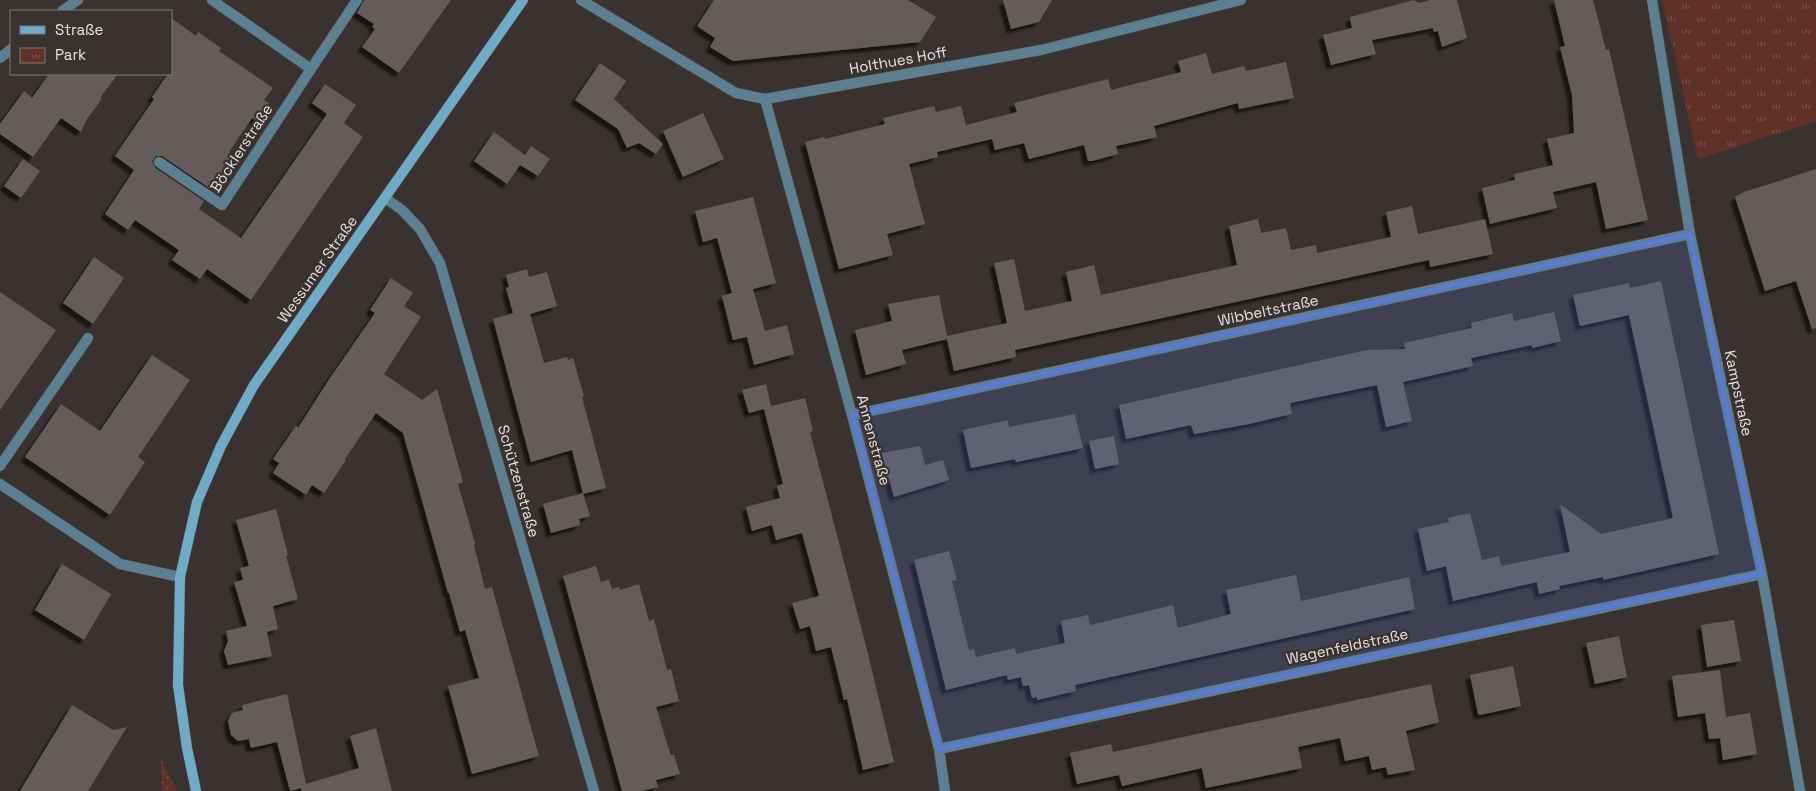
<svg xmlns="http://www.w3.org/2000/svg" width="1816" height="791" font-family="'Space Grotesk',sans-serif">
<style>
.grass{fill:url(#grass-dots)}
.park{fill:url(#park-tufts)}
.building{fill:#645c5a;filter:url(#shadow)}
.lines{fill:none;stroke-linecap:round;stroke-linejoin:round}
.street-casing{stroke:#554e4c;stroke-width:11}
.secondary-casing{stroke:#554e4c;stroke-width:11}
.street{stroke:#5b8091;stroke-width:10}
.secondary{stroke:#6fabc6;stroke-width:10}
.marked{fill:#5a7adb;fill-opacity:0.2;stroke:#5a7adb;stroke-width:4;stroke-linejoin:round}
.labels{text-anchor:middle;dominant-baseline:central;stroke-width:4.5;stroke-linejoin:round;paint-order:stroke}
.street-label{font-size:15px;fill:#e7e2e1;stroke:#393230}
</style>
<defs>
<pattern id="grass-dots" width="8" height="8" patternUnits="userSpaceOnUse" patternTransform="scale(1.25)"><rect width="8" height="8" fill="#613128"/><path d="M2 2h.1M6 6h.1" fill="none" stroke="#784f47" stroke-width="1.8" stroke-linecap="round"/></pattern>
<pattern id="park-tufts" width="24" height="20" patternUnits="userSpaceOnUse" patternTransform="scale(1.25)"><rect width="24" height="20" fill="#613128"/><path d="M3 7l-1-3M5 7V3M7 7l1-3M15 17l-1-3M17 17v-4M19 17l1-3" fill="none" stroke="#784f47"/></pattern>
<filter id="shadow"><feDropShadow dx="-4.5" dy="4.5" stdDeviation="1" flood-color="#0009"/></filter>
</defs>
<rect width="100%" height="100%" fill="#393230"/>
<path class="grass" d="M161,759L177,791H162Z"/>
<path class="park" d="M1662,0H1816V121L1698,159Z"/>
<path class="building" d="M364,0H451L399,73L362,47L375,29L372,27L374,24L357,13Z
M714,0H908L936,17L920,42L733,61L710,47L715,38L697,26Z
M1003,0H1052L1039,22L1011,29Z
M1414,0L1419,3L1430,0H1457L1467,38L1442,47L1438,31L1434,32L1433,28L1372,40L1376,54L1331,65L1323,35L1352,28L1350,17Z
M1554,0H1593L1606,50L1609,49L1648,220L1606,229L1596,182L1553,192L1557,208L1490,224L1482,188L1515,180L1514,174L1553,165L1547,139L1574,133L1572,95L1560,47L1565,46Z
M171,18L196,36L198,32L221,48L219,51L273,88L264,100L269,103L257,121L252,118L229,152L235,156L212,190L162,156H156L152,161L155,168L204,201L199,209L241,238L327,114L312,103L325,84L356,105L344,123L363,137L251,300L207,269L200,279L172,260L179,250L135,220L128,230L105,214L134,170L115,156L154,99L152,97L168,74H171Z
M1206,53L1212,74L1244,66L1246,71L1286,62L1294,98L1239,109L1238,103L1154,126L1157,137L1116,146L1118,154L1092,161H1088L1084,145L1029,159L1024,143L995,150L992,139L937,152L938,157L909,164L925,224L887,234L893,255L839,269L805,142L824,137L825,139L885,124L883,118L934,106L936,112L961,106L966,125L1017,112L1014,103L1108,79L1111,90L1181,72L1178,61Z
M600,63L626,81L614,99L663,144L656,154L639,143L627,148L618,129L575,100Z
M49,74H118L100,98L102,99L87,119L81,132L61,118L33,157L0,134V124L24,91L32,98Z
M703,113L724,159L683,177L663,131Z
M494,132L525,155L531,146L550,159L538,176L520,165L507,184L474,161Z
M23,159L40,171L21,198L4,186Z
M1816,169V328L1812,329L1796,281L1765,291L1735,197L1744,192Z
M753,197L776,283L753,289L765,331L787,325L794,354L754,365L747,337L733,340L722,296L732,293L717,238L703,242L695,211Z
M1412,206L1418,234L1485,219L1493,254L1430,267L1429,260L1324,283L1015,350L1016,357L954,371L947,339L902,350L906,364L866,375L855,330L892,321L888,304L939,295L947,336L1007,323L994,263L1014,259L1025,311L1072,301L1066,272L1094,265L1101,295L1237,265L1229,226L1258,219L1261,233L1286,228L1291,250L1316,245L1317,253L1391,237L1386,212Z
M94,257L124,278L93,324L63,303Z
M527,269L529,277L547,272L557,306L530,314L544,363L567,357L568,360L573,358L584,396L582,397L606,488L583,494L572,450L531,462L493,319L513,313L506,288L509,287L506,275Z
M391,278L413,293L404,306L421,317L384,374L422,400L437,389L463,482L458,484L475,543L474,545L485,589L492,587L539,756L472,774L448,686L479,678L465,630L460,632L449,593H448L403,433L376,413L345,459L346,460L324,493L312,485L306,495L273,473L279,463L273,459L296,426L298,428L328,381L375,313L370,310Z
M1661,281L1719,554L1603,580V577L1559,586L1560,589L1539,594L1537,582L1453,601L1446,566L1427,571L1418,529L1449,522L1448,518L1470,513L1482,560L1499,556L1501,566L1570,552L1560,504L1601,534L1673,518L1629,315L1580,326L1573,295L1629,283L1630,288Z
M0,292L56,330L0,410Z
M1554,312L1561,341L1532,348V345L1471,358L1473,366L1403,382L1412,421L1386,427L1377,385L1290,403L1292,414L1249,424L1194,434L1191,425L1126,439L1119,405L1367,350L1405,349L1404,343L1472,328L1471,323L1512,313L1514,321Z
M152,355L190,380L138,457L145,462L110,515L25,457L61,404L100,431Z
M766,384L771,406L805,398L813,431L810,432L867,650L894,762L863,770L847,699L844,700L831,647L816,651L810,626L800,629L792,603L819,596L802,533L776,540L772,525L752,531L746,507L780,498L777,486L783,484L764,409L749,413L742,390Z
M1075,414L1083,448L1016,462L1015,459L971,468L963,430L1008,420L1009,427Z
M1114,436L1119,464L1095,469L1089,441Z
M920,446L925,465L943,460L949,480L894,497L890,482L886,480L883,469L885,466L882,453Z
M583,493L590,516L579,519L580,525L551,533L543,504Z
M276,509L288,555L286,556L298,599L273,606L278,629L267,632L272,656L228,665L224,651L228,641L226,631L247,626L234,582L243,580L240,568L249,566L236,520Z
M949,551L957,580L952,581L969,650L974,649L976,657L1015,648L1016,654L1065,643L1061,621L1088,615L1090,625L1173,605L1178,628L1231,614L1226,590L1296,575L1301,601L1409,577L1415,609L1075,685L1076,691L1037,700V697L1032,698L1029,685L1023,686L1021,677L1008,680L1007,675L946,690L914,560Z
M62,564L111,594L84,640L35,610Z
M596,566L601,582L609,579L612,589L619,587L620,590L639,584L649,621L654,619L667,670L671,669L679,701L656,707L669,750L671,755H674L680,774L656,780L658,787L642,791H622L563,576Z
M1734,620L1741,661L1707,667L1701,625Z
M1619,636L1627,677L1595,684L1586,643Z
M1513,666L1521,706L1480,715L1478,714L1470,675Z
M1720,670L1726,717L1750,713L1757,754L1723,760L1720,738L1709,739L1705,713L1678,717L1672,676Z
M1431,684L1439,722L1406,731L1415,770L1388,775L1386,767L1372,770L1369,756L1345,761L1340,738L1298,747L1302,768L1206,788L1202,768L1122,786L1119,775L1077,784L1070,753L1111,744L1113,752Z
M287,694L306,784L359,768L350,736L376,728L392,791H301V788L290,791L277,742L251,748L249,739L238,741L231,735L228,721L232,713L243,710L242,705Z
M72,705L113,730L127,727L88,791H20Z"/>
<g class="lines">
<defs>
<path id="street" d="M581,0L736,93L765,99L1041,50L1241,0
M1652,0L1690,234L1762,574L1800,791
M62,11L78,0
M0,58L11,49
M311,69L357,0
M765,99L852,415L939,749L945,791
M159,162L222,205L311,69L212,0
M385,198L402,210L420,229L440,263L594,791
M852,415L1690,234
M0,466L88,338
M0,484L120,564L180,577
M939,749L1762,574"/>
<path id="secondary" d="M196,791L187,748L178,685L180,577L197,502L221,446L254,385L523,0"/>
</defs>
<use href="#street" class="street-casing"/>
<use href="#secondary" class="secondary-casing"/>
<use href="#street" class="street"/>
<use href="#secondary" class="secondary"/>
</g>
<path class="marked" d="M1690,234L1762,574L939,749L852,415Z"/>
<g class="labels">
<g class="street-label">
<text transform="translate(898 60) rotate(-10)">Holthues Hoff</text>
<text transform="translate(241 148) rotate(-57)">Böcklerstraße</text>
<text transform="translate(317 269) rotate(-55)">Wessumer Straße</text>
<text transform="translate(1268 310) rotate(-12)">Wibbeltstraße</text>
<text transform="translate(1739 393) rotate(78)">Kampstraße</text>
<text transform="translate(874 440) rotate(75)">Annenstraße</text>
<text transform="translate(519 481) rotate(74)">Schützenstraße</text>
<text transform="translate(1347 646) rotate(-12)">Wagenfeldstraße</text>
</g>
</g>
<rect x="10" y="10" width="162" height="65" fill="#393230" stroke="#7f7877"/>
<rect x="20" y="26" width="25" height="8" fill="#6fabc6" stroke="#7f7877"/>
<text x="55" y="35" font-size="15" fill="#e7e2e1">Straße</text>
<rect x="20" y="48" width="25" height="15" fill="url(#park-tufts)" stroke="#7f7877"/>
<text x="55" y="60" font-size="15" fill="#e7e2e1">Park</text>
</svg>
